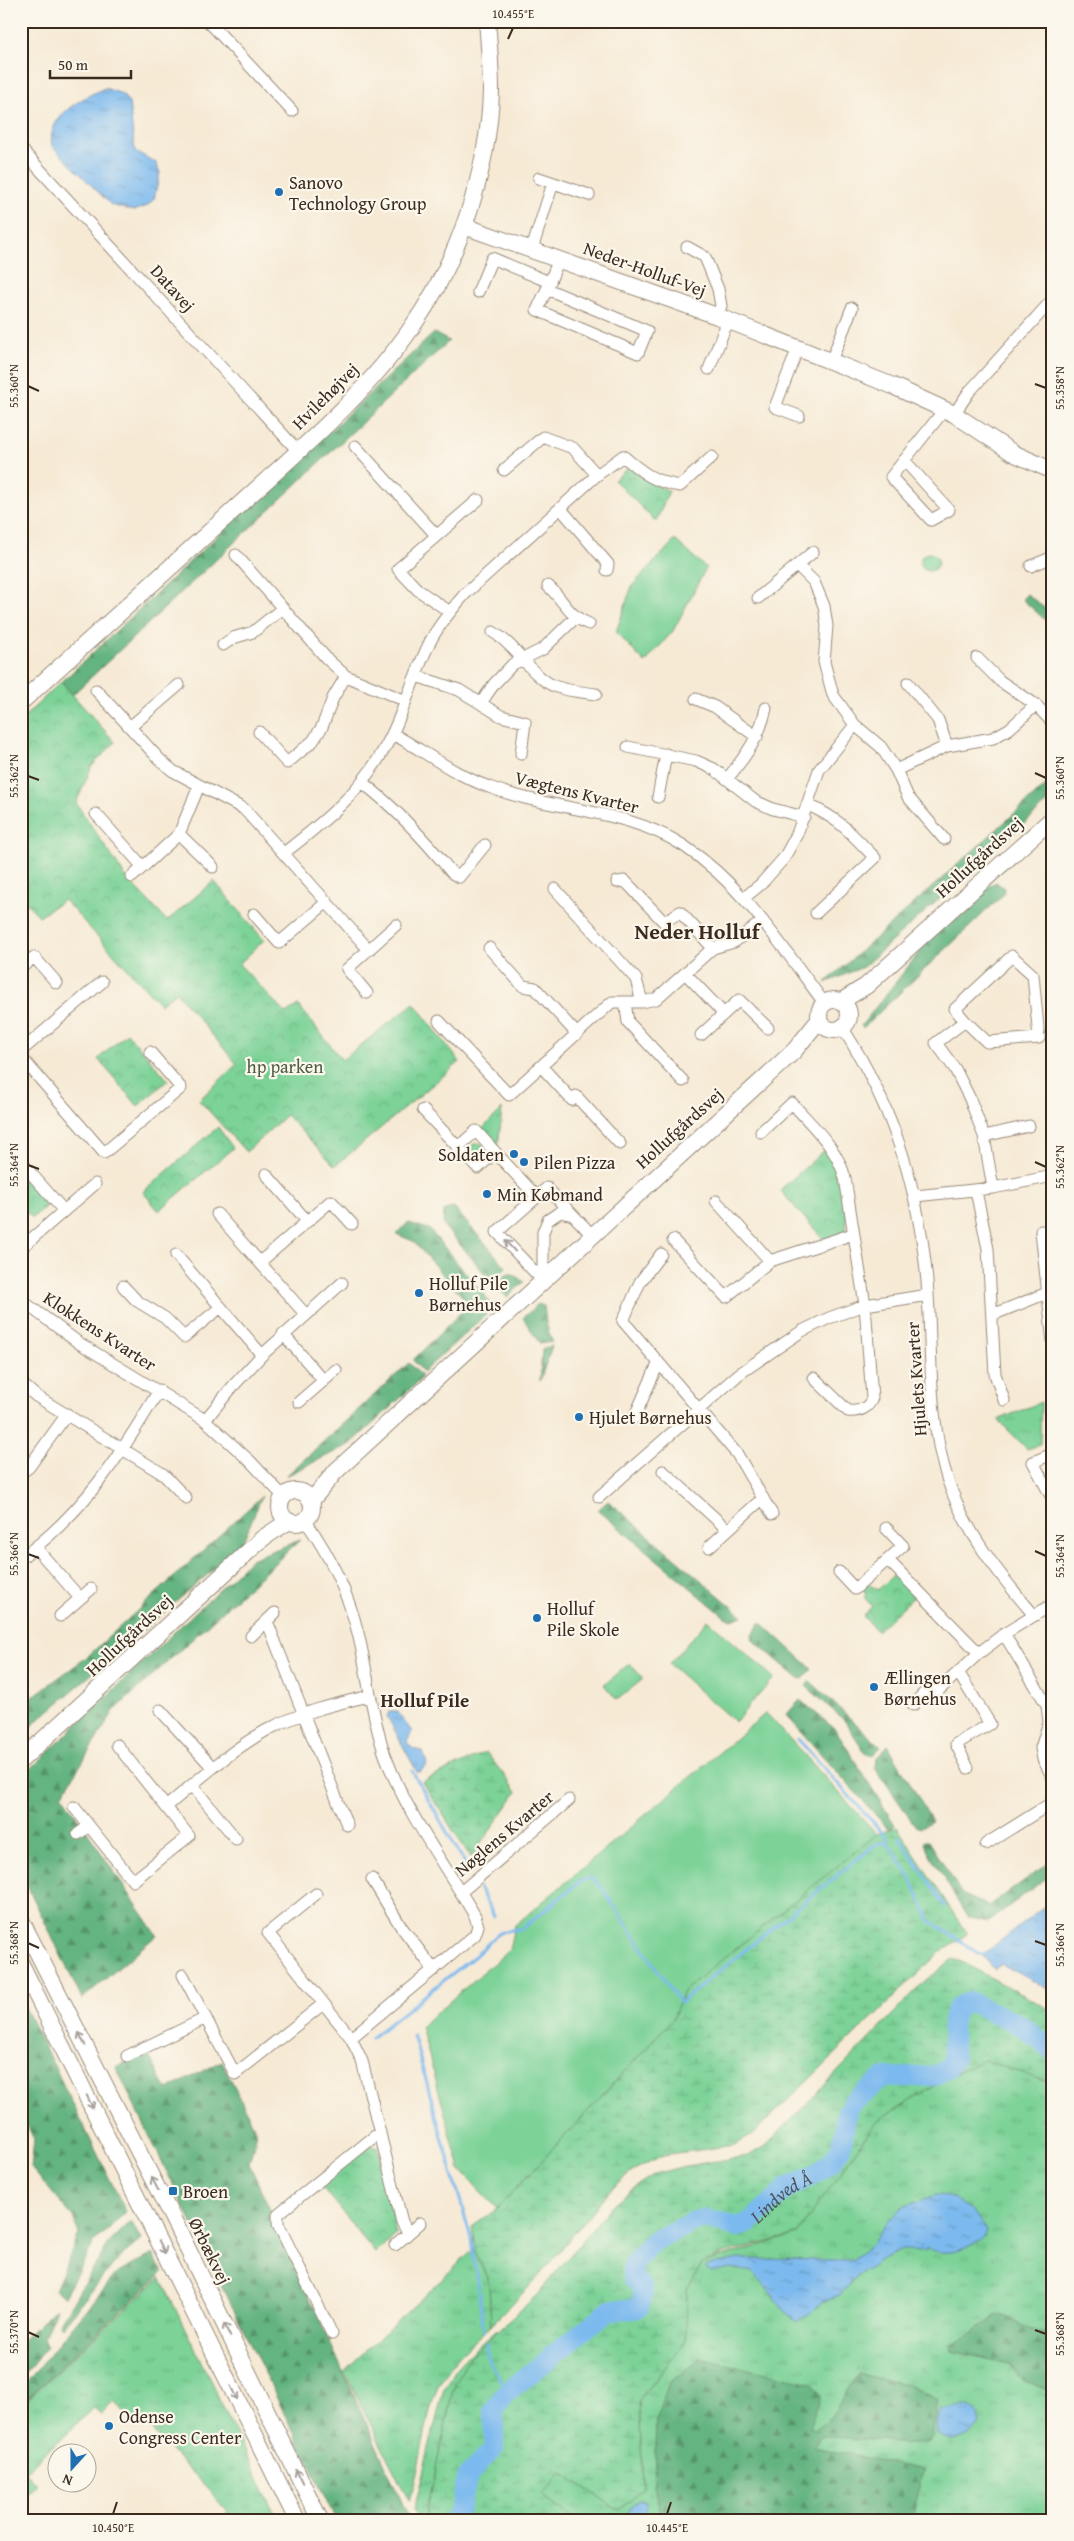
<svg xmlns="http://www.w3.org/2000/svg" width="1074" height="2541" font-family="'Gentium Book Plus',serif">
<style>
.grass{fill:url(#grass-tufts);stroke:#5b7e5a}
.forest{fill:url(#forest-firs);stroke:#506f4f}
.wetland{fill:url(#wetland-marsh);stroke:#5b7e5a}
.park{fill:url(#park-crowns);stroke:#5b7e5a}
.pitch{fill:#7bd297;stroke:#5b7e5a}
.water{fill:url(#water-ripples);stroke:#5c7286}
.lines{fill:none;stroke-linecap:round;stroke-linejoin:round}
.stream{stroke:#7cb9ee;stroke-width:3}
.river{stroke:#7cb9ee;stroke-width:20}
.street-casing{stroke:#988a7a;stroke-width:13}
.secondary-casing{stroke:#988a7a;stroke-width:18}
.street{stroke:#fff;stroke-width:11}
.secondary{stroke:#fff;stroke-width:16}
.oneway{stroke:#a79f9a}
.ticks{fill:none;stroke:#3b2a1e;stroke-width:2}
.poi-dot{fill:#1f6fb2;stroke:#fbf7ec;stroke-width:2}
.labels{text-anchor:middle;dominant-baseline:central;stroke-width:4.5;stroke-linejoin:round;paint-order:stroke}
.poi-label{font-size:18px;fill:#3b2a1e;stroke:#fbf7ec;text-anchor:start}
.street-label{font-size:18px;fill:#3b2a1e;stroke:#fbf7ec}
.park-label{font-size:18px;fill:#4e5c42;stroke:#fbf7ec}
.neighbourhood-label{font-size:19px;font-weight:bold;fill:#3b2a1e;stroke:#fbf7ec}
.water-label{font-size:19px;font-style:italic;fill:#4e555c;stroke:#fbf7ec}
.district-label{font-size:22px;font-weight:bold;fill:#3b2a1e;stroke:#fbf7ec}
.neatline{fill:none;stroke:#3b2a1e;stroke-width:2}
.ticks-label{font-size:12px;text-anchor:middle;fill:#3b2a1e}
</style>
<defs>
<pattern id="grass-tufts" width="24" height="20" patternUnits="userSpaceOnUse" patternTransform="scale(1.25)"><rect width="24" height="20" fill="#7bd297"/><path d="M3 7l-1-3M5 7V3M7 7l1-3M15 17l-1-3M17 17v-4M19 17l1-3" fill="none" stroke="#6bb482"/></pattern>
<pattern id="forest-firs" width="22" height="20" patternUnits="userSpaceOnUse" patternTransform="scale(1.25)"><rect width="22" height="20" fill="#64b480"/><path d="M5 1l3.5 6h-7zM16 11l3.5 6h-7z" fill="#549368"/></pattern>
<pattern id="wetland-marsh" width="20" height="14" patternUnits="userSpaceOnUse" patternTransform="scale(1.25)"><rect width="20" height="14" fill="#7bd297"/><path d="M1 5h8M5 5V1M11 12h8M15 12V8" fill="none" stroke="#6bb482"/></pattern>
<pattern id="park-crowns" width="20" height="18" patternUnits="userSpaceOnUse" patternTransform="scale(1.25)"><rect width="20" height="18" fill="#7bd297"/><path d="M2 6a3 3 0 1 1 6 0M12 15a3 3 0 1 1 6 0" fill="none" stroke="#6bb482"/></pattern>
<pattern id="water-ripples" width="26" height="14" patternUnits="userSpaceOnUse" patternTransform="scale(1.25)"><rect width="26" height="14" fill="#7cb9ee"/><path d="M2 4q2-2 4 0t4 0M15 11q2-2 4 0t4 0" fill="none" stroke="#6797c0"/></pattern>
</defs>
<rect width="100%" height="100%" fill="#fbf7ec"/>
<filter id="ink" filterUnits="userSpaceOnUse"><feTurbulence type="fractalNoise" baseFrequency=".02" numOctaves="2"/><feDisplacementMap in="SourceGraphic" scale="10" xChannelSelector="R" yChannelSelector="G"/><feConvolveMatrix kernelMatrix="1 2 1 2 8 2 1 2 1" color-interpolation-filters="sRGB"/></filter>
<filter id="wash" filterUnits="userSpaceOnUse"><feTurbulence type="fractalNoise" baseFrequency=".0096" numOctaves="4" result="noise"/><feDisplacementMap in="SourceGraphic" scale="20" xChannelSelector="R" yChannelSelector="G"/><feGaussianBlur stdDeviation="1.12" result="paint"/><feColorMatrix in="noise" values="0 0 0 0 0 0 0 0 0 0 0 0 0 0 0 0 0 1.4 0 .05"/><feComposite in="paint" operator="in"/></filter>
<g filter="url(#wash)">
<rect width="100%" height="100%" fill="#f6ead5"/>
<path class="grass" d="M502,1109L498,1148L481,1130Z
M470 1151a8 8 0 1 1 16 0a8 8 0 1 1-16 0Z
M1041,1402L1040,1445L1027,1449L1000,1422V1419Z
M984,2060L1053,2084V2520H575L542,2495L562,2473L619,2510L643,2488L639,2401L686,2341L687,2290L703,2263L797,2234L877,2121L956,2073Z
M475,2251L489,2282L491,2325C472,2343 449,2362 438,2386C424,2420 422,2465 409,2501L344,2371L471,2252Z
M160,2277L278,2520H220L228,2511L144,2422L138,2427L114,2401L101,2414L94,2408L25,2472L37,2485L21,2500V2405Z
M497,2329L498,2333L469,2357L453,2390L425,2520H419L414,2510L444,2388L455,2369L468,2355Z"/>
<path class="forest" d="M434,333L449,341L53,713L21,720Z
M1027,594L1053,615V627L1022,599Z
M1053,779V798L863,967L825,983Z
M996,882L1004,888V894L863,1028L861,1026L933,935L988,886Z
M454,1208L506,1267L492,1282L443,1225L444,1210Z
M408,1223L429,1229L494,1307L423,1372L413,1360L469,1304L413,1241L396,1234Z
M507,1274H513L524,1282L507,1297L495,1286Z
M538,1304L544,1306L546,1323L552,1342L540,1344L523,1318Z
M552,1346L540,1381L542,1349Z
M409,1363L421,1375V1379L351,1444L286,1476Z
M262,1496L241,1546L21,1735V1705L87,1657Z
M608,1501L743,1616L732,1620L725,1617L598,1510Z
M300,1540L114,1711L62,1795L157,1935L82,1999L21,1873V1778L251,1559Z
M761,1622L812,1669L803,1679L798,1678L753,1640L752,1634Z
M810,1681L881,1747L872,1756L865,1752L844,1720L806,1686Z
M800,1700L835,1729L895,1825L889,1830L786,1715Z
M888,1745L932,1821L920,1828L913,1823L875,1767L876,1759Z
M925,1841H929L962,1894L989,1906L1053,1860V1873L988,1922L967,1917L924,1844Z
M21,1999L126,2212L95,2241L64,2297L55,2290L79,2234L73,2217L31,2168L34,2139L21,2114Z
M147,2052L167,2090L222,2061L257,2133L249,2163L410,2520H336L116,2067Z
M131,2221L141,2240L117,2260L62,2327L59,2324L109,2243Z
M153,2254L163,2272L23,2402L21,2389L116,2274Z
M57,2306L44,2337L47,2347L21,2377V2342Z
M999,2314L1041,2333H1053V2392L1021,2379L1009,2364L952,2351L951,2344L972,2334Z
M700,2358L812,2383L821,2395L810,2428L815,2430L830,2418L859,2374L906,2384L937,2399L932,2437L926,2444L819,2436L813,2447L923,2470L912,2520H662L654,2486L656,2418L669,2383Z"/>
<path class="wetland" d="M486,1752L517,1792L471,1858L422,1782Z
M897,1827L967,1934L939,1953L751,2136L735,2145L663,2155L636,2169L611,2189L533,2283L491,2325L489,2282L475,2251L472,2227L497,2209L673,2019L683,1991L877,1834Z
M954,1958L1053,2011V2084L984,2060L956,2073L877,2121L797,2234L730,2252L703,2263L687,2290L686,2341L639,2401L643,2488L619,2510L562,2473L542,2495L575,2520H425L453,2390L469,2357L536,2296L613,2204L633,2188L655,2174L685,2166L748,2156L768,2144L922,1984Z"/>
<path class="park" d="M629,467L646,480L669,491L656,522L614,480Z
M920 562a9 9 0 1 1 18 0a9 9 0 1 1-18 0Z
M61,682L115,742L92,766L76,803L125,876L167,921L214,881L264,940L239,964L286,1014L298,1005L342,1060L414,1003L460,1062L335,1166L286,1115L246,1152L199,1100L237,1064L176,992L160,1004L64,900L39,916L21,897V720Z
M127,1033L168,1080L138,1106L98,1059Z
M218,1127L233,1148L160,1210H158L143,1192Z
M827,1148C839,1173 851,1204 845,1233L823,1239L780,1190Z
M21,1164L53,1200L32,1218L21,1206Z
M896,1572L917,1594L877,1631L863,1616L872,1606L864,1597L866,1595L863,1588L867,1583L878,1590Z
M371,2144L378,2147L396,2234L375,2253L321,2186Z"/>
<path class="pitch" d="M675,540L706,568L673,631L645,663L616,632L632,586Z
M708,1620L774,1678L735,1722L669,1664Z
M630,1663L643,1679L617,1700L604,1685Z
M766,1713L877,1834L683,1991L673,2019L497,2209L460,2169L421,2026L509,1950L514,1926Z"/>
<path class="water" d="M105,88L122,94L129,103L135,151L156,163L160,173L154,199L147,206L134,211L111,205L52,146C46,116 82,98 105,88Z
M390,1711H397L412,1732L407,1742L412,1748L423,1752L427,1764L420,1772H417L387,1716Z
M1053,1900V1992L1002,1964L994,1969L982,1955Z
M935,2195C956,2195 977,2213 987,2231L985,2236C964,2251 950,2257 926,2248V2251L902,2250L880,2260L857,2276L840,2295L822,2301L808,2315L795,2322L753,2272L730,2268L711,2272L706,2268L707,2265L739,2259L851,2260L872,2244L883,2227L903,2207Z
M963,2406C975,2407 979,2412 979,2424C960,2450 926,2443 939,2410Z
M639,2500L646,2502L647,2520H635L628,2513L632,2505Z"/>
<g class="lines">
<path class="stream" d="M798,1739L887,1838L888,1843
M412,1771L470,1872
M899,1837L945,1906
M479,1888L494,1916
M413,2035L471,2238L484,2331
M371,2038L476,1955L497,1935L503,1931L522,1929L579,1882L590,1878L600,1885L680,2003L876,1844L888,1843L910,1877L930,1921L982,1955
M486,2343L487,2356L507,2393"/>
<path class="river" id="s1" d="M453,2520L460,2508L468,2476L494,2448V2410L505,2394L609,2310L635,2309L641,2305L643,2296L642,2286L633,2278L632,2271L635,2262L652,2242L694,2221L704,2219L738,2227L748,2224L787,2188L815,2174L832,2161L841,2148L847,2111L854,2100L884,2078L933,2076L947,2069L954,2059C953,2042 945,2003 971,2002L1022,2026L1053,2051"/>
</g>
</g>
<g filter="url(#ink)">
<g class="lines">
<defs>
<path id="street" d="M208,21L292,111
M21,149L298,451
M539,178L589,195
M687,247L705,257L718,289L721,306L717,316
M532,249L553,183
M547,289L537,310L638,353L647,331L547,289L559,259
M478,292L492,258L549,282
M798,348L775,407L799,416
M831,361L852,308
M709,369L728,320
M954,414L969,392L1053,299
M355,446L436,535
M904,460L949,510L931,520L891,477L945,409
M504,470L543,437L573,448L597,475
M561,509L608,564L607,570
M236,555L327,659L346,676L406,701
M798,566L814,582L824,606L827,626L824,662L833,695L855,725L881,747L896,770L908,797L944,839
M1031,566L1053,557
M548,586C564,600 568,616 589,624
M758,598L813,552
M450,612L418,590L398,569L478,500
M493,632C517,646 530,675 554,686C567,691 582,692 596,694
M223,645L233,638L253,632L283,608
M977,658L1000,681L1036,705L1053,723
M416,676L459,690L501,716L525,722L521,754
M908,683L938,720L947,746
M96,690L160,760L173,771L244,809L369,950
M696,699L715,707L757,737
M481,703L494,684L513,664L543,649L575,618
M130,727L179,685
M259,732L287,763L313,741L322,727L333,698L346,676
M393,734C424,751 455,775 489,787C552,811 626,808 684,846C744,886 782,947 825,1004
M628,747L696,761L714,769L755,801L773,809L804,817
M896,770L947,746L993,738L1009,729L1036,705
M727,779C745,757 760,737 766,708
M363,783C397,809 425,840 452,873L459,877L485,845
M658,797L666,754
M808,805C840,819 851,833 875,858L816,913
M96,814L143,867L179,834L199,786
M179,834L213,867
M284,853C329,818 368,786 393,732C407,702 416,669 431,640C440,623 453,608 465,594L597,475L623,456C643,473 654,482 680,486L712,457
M132,877L143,867
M617,882L625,881L664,922L680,912L713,948
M555,889L636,979L642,1002
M744,898L761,884L784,858L797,834L819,770L855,725
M254,914L279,943L327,902
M489,948L523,986L535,988L577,1034
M21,968L34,957L57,983
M685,973L724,1014
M367,993L347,969L396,925
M625,1002L628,1022L683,1081
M439,1021L509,1095L612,1002H642L656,999L713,948L734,942L763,921
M965,1021L987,1042L1039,1038L1033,975L1012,956L955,1009L965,1021L936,1043L955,1069L970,1099L984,1136L993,1188
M842,1027C896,1111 921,1195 928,1294C932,1357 928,1420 948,1481C966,1533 998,1573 1033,1614
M701,1035L739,1000L768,1028
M21,1051L102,982
M21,1057L104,1153L181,1088L150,1052
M541,1066L572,1100L576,1096L620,1144
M423,1110L458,1147L476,1131L495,1152L478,1168L458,1147
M761,1132L792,1103C813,1127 837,1147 845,1178L865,1305L872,1398C869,1408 859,1412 848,1411L814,1378
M984,1136L1029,1126
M495,1152L537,1197
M21,1162L64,1211
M266,1174L307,1221
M976,1191L988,1249L995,1374L1004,1400
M915,1196L993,1188L1053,1176
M716,1201L770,1261
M217,1214L306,1315
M1041,1231L1053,1342
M673,1240L726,1297L770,1261L853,1234
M21,1248L95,1184
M661,1254L640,1282L623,1321L737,1454L772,1514
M176,1255L262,1355
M260,1262L331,1201L352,1224
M543,1281L497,1232L547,1188L573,1215
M543,1281V1232L548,1220L560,1212L573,1215L592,1235
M123,1286L137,1301L165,1318L184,1337L221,1307
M21,1300L79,1343L205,1420L250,1461L284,1497
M992,1315L1047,1293
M283,1334L324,1381
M23,1385L36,1396L163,1474L186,1498
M299,1402L336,1370
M634,1418L658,1364
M205,1420L234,1385L262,1355L342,1283
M1052,1454L1033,1462L1053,1500
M663,1471L727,1529
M21,1473L29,1467L67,1414
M599,1497L739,1374L802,1331L829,1318L865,1305L928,1295
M305,1520C329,1554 348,1593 358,1633C368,1673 371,1715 385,1755C406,1813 444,1863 475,1916L478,1926L475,1935L351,2038L362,2061L402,2222L408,2233
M709,1547L763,1498
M36,1548L80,1598
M21,1558C82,1515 122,1453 159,1390
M888,1560L979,1653
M839,1572L855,1589L903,1546L886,1528
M60,1616L91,1589
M267,1621L347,1825
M1004,1634L1047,1705L1049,1722L1041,1748L1043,1759L1053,1778
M251,1636L275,1613
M958,1672L990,1724L956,1744L968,1768
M913,1705L926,1691L939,1690L979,1653L1004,1634L1053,1604
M160,1710L213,1768
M192,1785L236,1839
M74,1807L133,1881L189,1836L117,1745
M166,1807C198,1780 231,1750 267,1730C299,1713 335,1704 369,1696
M78,1834L89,1826
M986,1844L1053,1802
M372,1879L400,1925L434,1970
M461,1892L569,1800
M316,1894L268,1933L351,2038
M183,1975L235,2074L323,2004
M127,2056L206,2018
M395,2245L420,2223
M332,2334L278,2224V2214L380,2132"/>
<path id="secondary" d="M464,226L717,316L893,386L954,414L1013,453L1053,471
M21,702C93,637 165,572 237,507C298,451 365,396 412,327C458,262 489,170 491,91C491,67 489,44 487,21
M819 1015a15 15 0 1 1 30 0a15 15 0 1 1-30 0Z
M840,1002L866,986L1053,818
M280 1507a16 16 0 1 1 32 0a16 16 0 1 1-32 0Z
M311,1501L336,1471L794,1051L820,1019
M21,1760L263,1538L289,1521
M21,1920L177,2227L320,2520
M21,1964L297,2520"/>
</defs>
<use href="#street" class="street-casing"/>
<use href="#secondary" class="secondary-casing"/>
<use href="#street" class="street"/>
<use href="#secondary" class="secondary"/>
</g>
<defs><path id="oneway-shaft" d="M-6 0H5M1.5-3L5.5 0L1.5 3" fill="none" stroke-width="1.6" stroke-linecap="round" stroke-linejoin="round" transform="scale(1.25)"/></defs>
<g class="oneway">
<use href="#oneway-shaft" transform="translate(510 1246) rotate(-133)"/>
<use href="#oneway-shaft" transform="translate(82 2039) rotate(-117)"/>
<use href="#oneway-shaft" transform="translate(90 2102) rotate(64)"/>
<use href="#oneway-shaft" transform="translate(155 2184) rotate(-117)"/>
<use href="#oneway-shaft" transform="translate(162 2247) rotate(64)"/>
<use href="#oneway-shaft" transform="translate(227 2330) rotate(-116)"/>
<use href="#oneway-shaft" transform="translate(234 2393) rotate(64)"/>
<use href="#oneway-shaft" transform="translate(299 2476) rotate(-116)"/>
</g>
</g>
<path class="ticks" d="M508,39L513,28M1035,384L1046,388M28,386L39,391M1035,773L1046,778M28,776L39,780M1035,1162L1046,1167M28,1165L39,1169M1035,1551L1046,1556M28,1554L39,1558M1035,1941L1046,1945M28,1943L39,1948M1035,2330L1046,2334M28,2332L39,2337M113,2514L117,2502M667,2514L671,2502"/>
<g class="poi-dot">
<circle cx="279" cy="192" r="5"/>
<circle cx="514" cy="1154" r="5"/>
<circle cx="524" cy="1162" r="5"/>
<circle cx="487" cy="1194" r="5"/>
<circle cx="419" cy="1293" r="5"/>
<circle cx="579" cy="1417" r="5"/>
<circle cx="537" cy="1618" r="5"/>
<circle cx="874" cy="1687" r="5"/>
<rect x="168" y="2186" width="10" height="10" rx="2.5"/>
<circle cx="109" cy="2426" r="5"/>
</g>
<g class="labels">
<g class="poi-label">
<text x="289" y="182">Sanovo<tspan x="289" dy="21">Technology Group</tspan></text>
<text x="504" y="1154" text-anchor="end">Soldaten</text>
<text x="534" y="1162">Pilen Pizza</text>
<text x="497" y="1194">Min Købmand</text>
<text x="429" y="1283">Holluf Pile<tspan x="429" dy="21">Børnehus</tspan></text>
<text x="589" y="1417">Hjulet Børnehus</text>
<text x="547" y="1608">Holluf<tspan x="547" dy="21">Pile Skole</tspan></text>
<text x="884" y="1677">Ællingen<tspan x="884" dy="21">Børnehus</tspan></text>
<text x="183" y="2191">Broen</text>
<text x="119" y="2416">Odense<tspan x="119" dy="21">Congress Center</tspan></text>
</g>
<g class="street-label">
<text transform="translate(645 269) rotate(20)">Neder-Holluf-Vej</text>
<text transform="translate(173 288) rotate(48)">Datavej</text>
<text transform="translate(325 396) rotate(-45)">Hvilehøjvej</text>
<text transform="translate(577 792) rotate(14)">Vægtens Kvarter</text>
<text transform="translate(979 857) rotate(-42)">Hollufgårdsvej</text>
<text transform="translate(679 1128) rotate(-42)">Hollufgårdsvej</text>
<text transform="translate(100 1331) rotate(33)">Klokkens Kvarter</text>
<text transform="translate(916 1379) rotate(-94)">Hjulets Kvarter</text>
<text transform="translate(129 1635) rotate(-43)">Hollufgårdsvej</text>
<text transform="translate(504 1833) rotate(-40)">Nøglens Kvarter</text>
<text transform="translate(210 2251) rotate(64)">Ørbækvej</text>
</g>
<g class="park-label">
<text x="285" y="1066">hp parken</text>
</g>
<g class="neighbourhood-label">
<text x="425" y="1700">Holluf Pile</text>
</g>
<g class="water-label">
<text stroke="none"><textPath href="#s1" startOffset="529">Lindved Å</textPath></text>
</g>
<g class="district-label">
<text x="697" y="931">Neder Holluf</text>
</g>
</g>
<rect width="1074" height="2541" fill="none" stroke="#fbf7ec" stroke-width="55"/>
<g transform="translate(72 2468) rotate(201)"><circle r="24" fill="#fbf7ec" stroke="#aea59a"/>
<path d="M0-4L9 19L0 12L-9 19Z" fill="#1f6fb2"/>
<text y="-8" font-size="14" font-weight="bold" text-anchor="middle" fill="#3b2a1e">N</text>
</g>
<path d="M50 70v8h81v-8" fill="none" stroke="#3b2a1e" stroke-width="2.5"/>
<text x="58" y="70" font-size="15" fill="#3b2a1e" stroke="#fbf7ec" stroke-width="4" paint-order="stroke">50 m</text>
<rect x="28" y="28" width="1018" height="2486" class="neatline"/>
<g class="ticks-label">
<text x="513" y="18">10.455°E</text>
<text transform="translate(14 386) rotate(-90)" y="4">55.360°N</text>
<text transform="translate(1060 388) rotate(-90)" y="4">55.358°N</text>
<text transform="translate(14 776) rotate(-90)" y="4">55.362°N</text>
<text transform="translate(1060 778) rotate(-90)" y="4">55.360°N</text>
<text transform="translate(14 1165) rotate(-90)" y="4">55.364°N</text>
<text transform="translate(1060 1167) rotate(-90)" y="4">55.362°N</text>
<text transform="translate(14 1554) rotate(-90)" y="4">55.366°N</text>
<text transform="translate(1060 1556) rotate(-90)" y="4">55.364°N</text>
<text transform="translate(14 1943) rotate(-90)" y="4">55.368°N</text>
<text transform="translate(1060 1945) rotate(-90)" y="4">55.366°N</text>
<text transform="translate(14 2332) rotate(-90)" y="4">55.370°N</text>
<text transform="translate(1060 2334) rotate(-90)" y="4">55.368°N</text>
<text x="113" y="2532">10.450°E</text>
<text x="667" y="2532">10.445°E</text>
</g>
</svg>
